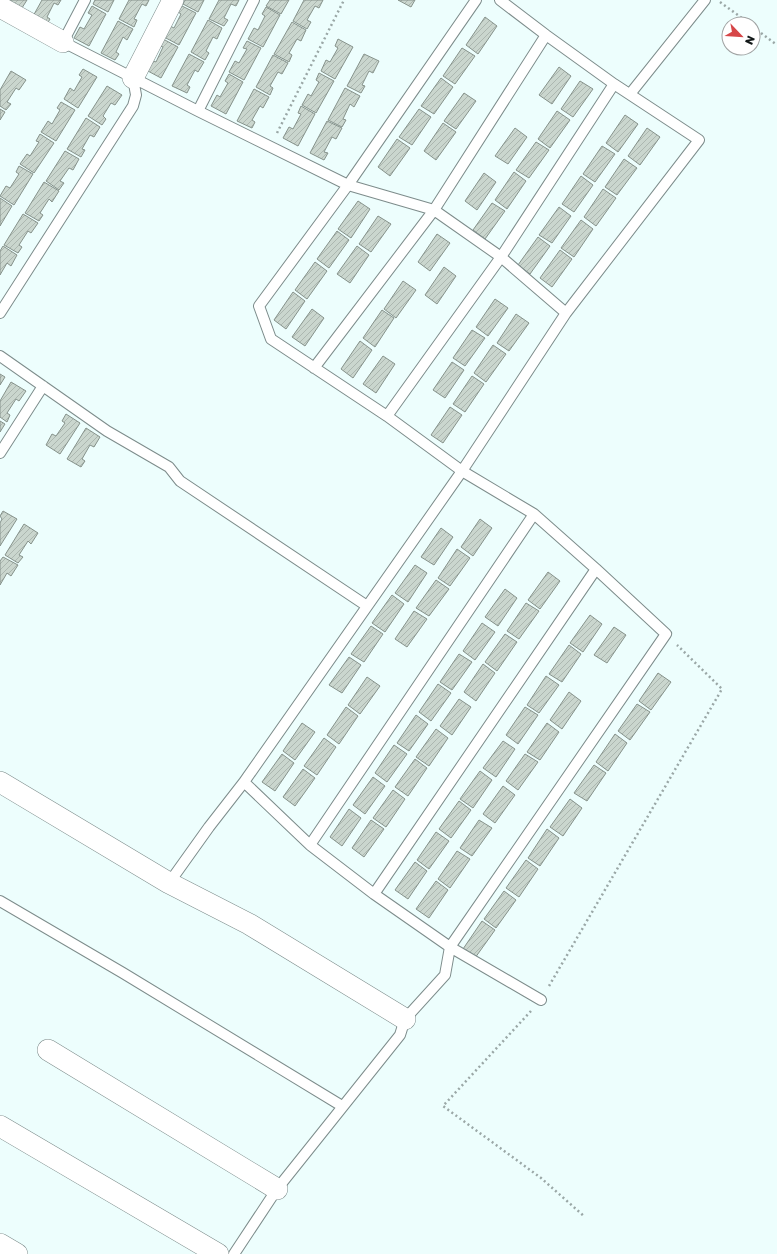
<svg xmlns="http://www.w3.org/2000/svg" width="777" height="1254" font-family="'Golos Text',sans-serif">
<style>
.building{fill:url(#building-hatch);stroke:#86928b}
.lines{fill:none;stroke-linecap:round;stroke-linejoin:round}
.lane-casing{stroke:#7d8c8b;stroke-width:12}
.street-casing{stroke:#7d8c8b;stroke-width:22}
.path{stroke:#9aa7a6;stroke-width:2.5;stroke-dasharray:2 3;stroke-linecap:butt}
.lane{stroke:#fff;stroke-width:10}
.street{stroke:#fff;stroke-width:21}
</style>
<defs>
<pattern id="building-hatch" width="6" height="6" patternUnits="userSpaceOnUse"><rect width="6" height="6" fill="#cad6ce"/><path d="M-1 1l2-2M0 6l6-6M5 7l2-2" fill="none" stroke="#acb7b0"/></pattern>
</defs>
<rect width="100%" height="100%" fill="#edfefd"/>
<path class="building" d="M7,0H27L20,11Z
M42,0H61L58,5L54,3L47,17L50,19L46,26L32,18Z
M95,0H114L108,12L93,4Z
M129,0H149L146,6L142,4L134,19L137,20L134,27L119,19Z
M185,0H204L198,12L183,4Z
M219,0H239L236,6L231,4L224,18L228,20L224,26L209,19Z
M270,0H289L281,14L266,6Z
M304,0H323L319,8L315,6L307,20L311,22L307,29L293,21Z
M398,0H415L411,7Z
M92,6L106,14L89,46L74,38L80,27L84,29L92,15L88,13Z
M182,6L196,13L179,45L164,37L170,26L174,28L181,14L178,12Z
M266,7L280,15L263,47L248,39L254,28L258,30L265,16L262,14Z
M485,17L497,26L478,54L466,45Z
M208,20L222,28L217,39L213,37L206,51L209,53L205,60L191,52Z
M118,21L133,29L127,40L123,37L116,52L119,54L115,60L101,53Z
M292,22L306,30L301,41L297,39L289,53L292,55L289,62L274,54Z
M163,39L178,47L161,78L146,70L151,60L156,62L163,47L160,46Z
M338,39L353,47L335,79L321,71L326,60L330,62L338,48L335,46Z
M247,41L261,48L244,80L229,72L235,61L239,63L247,49L243,48Z
M462,48L475,56L455,84L443,76Z
M189,54L204,62L198,72L195,70L187,85L190,87L187,93L172,86Z
M364,54L379,61L373,73L369,71L362,85L365,86L361,93L347,86Z
M273,55L288,63L282,74L278,72L270,86L273,88L270,95L256,87Z
M559,67L571,76L552,104L539,95Z
M83,69L97,77L78,108L64,99L70,88L74,91L82,77L79,75Z
M11,71L26,80L19,90L16,88L7,102L11,104L6,110L0,106V90Z
M319,73L334,81L316,113L302,105L308,94L311,96L319,82L316,80Z
M229,74L243,82L226,114L211,106L217,95L220,97L228,83L225,81Z
M441,78L453,87L434,114L421,106Z
M580,81L593,89L573,117L561,109Z
M107,86L122,95L115,105L111,103L103,116L106,119L102,125L88,116Z
M345,88L360,96L354,107L350,104L343,119L346,120L342,127L328,120Z
M254,89L269,97L263,108L260,106L252,120L255,122L252,128L237,121Z
M464,93L476,101L456,129L444,121Z
M61,102L75,110L56,141L41,132L48,121L52,124L60,110L57,108Z
M301,106L315,114L298,146L283,138L289,127L293,129L301,114L298,113Z
M0,109L5,112L0,120Z
M419,109L431,117L412,145L399,137Z
M557,111L570,120L550,148L538,139Z
M625,115L638,124L618,152L606,143Z
M86,118L100,127L94,137L90,135L82,149L85,150L81,157L67,149Z
M327,121L342,128L336,139L332,137L324,152L328,153L324,160L310,153Z
M443,123L456,132L436,160L424,151Z
M515,128L527,137L508,164L495,156Z
M647,128L660,137L640,165L628,156Z
M40,134L54,143L34,173L20,164L27,154L30,156L39,142L36,141Z
M397,139L410,148L390,176L378,167Z
M536,142L549,150L529,178L516,170Z
M602,146L615,154L595,182L583,174Z
M65,151L79,159L73,170L69,168L60,181L64,183L59,190L46,181Z
M624,159L637,168L617,195L605,187Z
M19,166L33,174L14,205L0,196L6,186L10,188L19,174L16,172Z
M514,172L526,181L507,209L495,200Z
M484,173L496,182L477,210L465,201Z
M581,176L593,185L574,212L562,204Z
M44,182L59,191L52,202L49,199L40,213L43,215L39,221L25,213Z
M603,189L616,198L596,226L584,217Z
M0,198L12,206L0,226Z
M358,201L370,209L351,238L338,229Z
M492,203L505,211L485,239L473,230Z
M559,207L571,216L552,243L539,235Z
M23,214L38,223L31,233L28,231L19,245L22,247L18,253L4,245Z
M378,216L391,224L371,252L359,244Z
M581,220L593,229L574,257L561,248Z
M337,231L349,240L329,268L317,259Z
M437,234L450,243L430,271L418,262Z
M538,237L550,246L530,274L518,265Z
M3,246L17,255L11,266L7,263L0,275V251Z
M357,246L369,255L350,283L337,274Z
M560,250L572,259L552,287L540,278Z
M315,262L327,271L307,299L295,290Z
M444,267L456,276L437,304L425,295Z
M403,281L416,290L396,318L384,309Z
M293,292L305,301L286,329L274,320Z
M495,299L508,308L488,336L476,327Z
M312,309L324,318L305,346L292,337Z
M382,310L394,318L375,347L363,338Z
M516,314L529,323L509,351L497,343Z
M472,330L485,338L465,366L453,358Z
M360,341L372,350L353,378L341,369Z
M493,345L506,354L486,382L474,373Z
M383,356L395,364L376,393L363,384Z
M452,362L464,370L445,398L433,390Z
M0,374L5,377L0,385Z
M472,376L484,384L465,412L453,404Z
M11,382L26,391L19,401L16,399L7,413L10,415L7,422L0,417V401Z
M450,407L462,415L443,443L431,435Z
M66,414L80,423L60,454L46,445L52,434L56,436L65,423L62,421Z
M0,421L5,424L0,432Z
M86,428L100,437L94,447L90,445L82,459L85,461L81,467L67,459Z
M3,511L17,519L0,546V523L2,519L0,516Z
M480,519L492,528L473,556L461,547Z
M24,524L38,533L31,544L28,541L19,555L23,557L18,563L5,555Z
M441,528L453,537L434,565L421,557Z
M457,549L470,558L450,586L438,578Z
M3,557L18,565L11,576L7,573L0,585V561Z
M415,565L427,573L408,602L395,593Z
M548,572L560,581L540,609L528,600Z
M436,580L449,589L429,616L416,608Z
M505,589L517,598L498,626L485,617Z
M392,595L404,604L385,632L372,623Z
M526,603L539,611L519,639L507,631Z
M414,611L427,619L407,647L395,639Z
M590,615L602,624L583,652L570,643Z
M482,623L495,632L475,660L463,651Z
M371,626L383,634L364,662L351,654Z
M614,627L626,635L607,663L594,655Z
M505,634L517,642L497,671L485,662Z
M569,645L581,654L562,682L549,674Z
M459,654L472,662L452,690L440,682Z
M349,657L361,665L342,693L329,685Z
M483,664L495,673L476,701L464,692Z
M658,673L671,682L651,710L639,701Z
M546,676L559,685L539,713L527,705Z
M367,677L380,686L360,714L348,705Z
M438,684L451,693L431,721L419,712Z
M569,692L581,701L562,729L550,720Z
M459,699L471,707L452,735L440,726Z
M637,704L650,712L630,740L618,731Z
M346,707L358,716L339,744L327,735Z
M525,707L538,715L518,744L506,735Z
M416,715L428,724L409,751L397,743Z
M302,723L315,732L295,760L283,751Z
M547,723L559,732L540,760L527,752Z
M436,729L448,738L429,766L416,757Z
M615,734L627,743L608,771L596,762Z
M324,738L336,747L317,775L304,766Z
M503,741L515,749L496,777L483,768Z
M394,745L407,754L387,782L375,773Z
M282,754L294,763L275,791L262,782Z
M525,754L538,762L518,790L506,781Z
M415,759L427,768L408,796L395,787Z
M594,765L606,773L587,801L574,793Z
M303,769L315,778L295,806L283,797Z
M480,771L492,780L473,808L460,799Z
M373,777L385,786L365,814L353,805Z
M503,786L515,795L495,823L483,814Z
M393,790L405,799L386,827L373,818Z
M570,799L582,808L563,836L550,827Z
M459,801L471,810L451,838L439,829Z
M349,809L361,818L342,846L330,837Z
M371,820L384,829L364,857L352,848Z
M479,820L492,828L472,856L460,848Z
M547,829L559,838L540,866L528,858Z
M436,832L449,841L429,869L417,860Z
M457,851L470,859L450,888L438,879Z
M526,860L538,869L519,897L506,888Z
M415,862L427,871L408,899L395,890Z
M436,881L448,890L429,918L416,909Z
M504,891L516,900L496,928L484,919Z
M482,921L495,930L475,958L463,949Z"/>
<g class="lines">
<defs>
<path id="lane" d="M85,0L63,42L198,111L348,185L476,0
M546,35L434,210L348,185L259,306L271,339L387,416L462,471L566,313
M630,94L705,0
M198,111L254,0
M0,313L133,106L136,95L133,78
M0,356L107,431L169,467L180,481L367,606
M314,368L434,210L501,257L614,84L546,35L500,0
M387,416L501,257L566,313L699,140L614,84
M0,453L43,386
M462,471L534,514L310,845L244,782Z
M310,845L374,894L596,569L534,514
M169,883L209,827L244,782
M0,901L123,973L342,1106
M541,1000L450,947L666,634L596,569
M234,1254L277,1189L400,1035L405,1019L445,975L450,947L374,894"/>
<path id="street" d="M0,7L63,42
M133,78L173,0
M0,782L169,883L249,924L405,1019
M48,1050L277,1189
M0,1126L218,1254
M0,1244L17,1254"/>
</defs>
<use href="#lane" class="lane-casing"/>
<use href="#street" class="street-casing"/>
<path class="path" d="M720,2L750,24
M753,27L777,45
M277,133L344,0
M549,986L722,689L677,645
M531,1011L443,1106L541,1178L585,1217"/>
<use href="#lane" class="lane"/>
<use href="#street" class="street"/>
</g>
<g transform="translate(741 36) rotate(115)"><circle r="19" fill="#ffffff" stroke="#a0a3a3"/>
<path d="M0-3L7 15L0 10L-7 15Z" fill="#d64648"/>
<text y="-6" font-size="11" font-weight="bold" text-anchor="middle" fill="#121818">N</text>
</g>
</svg>
